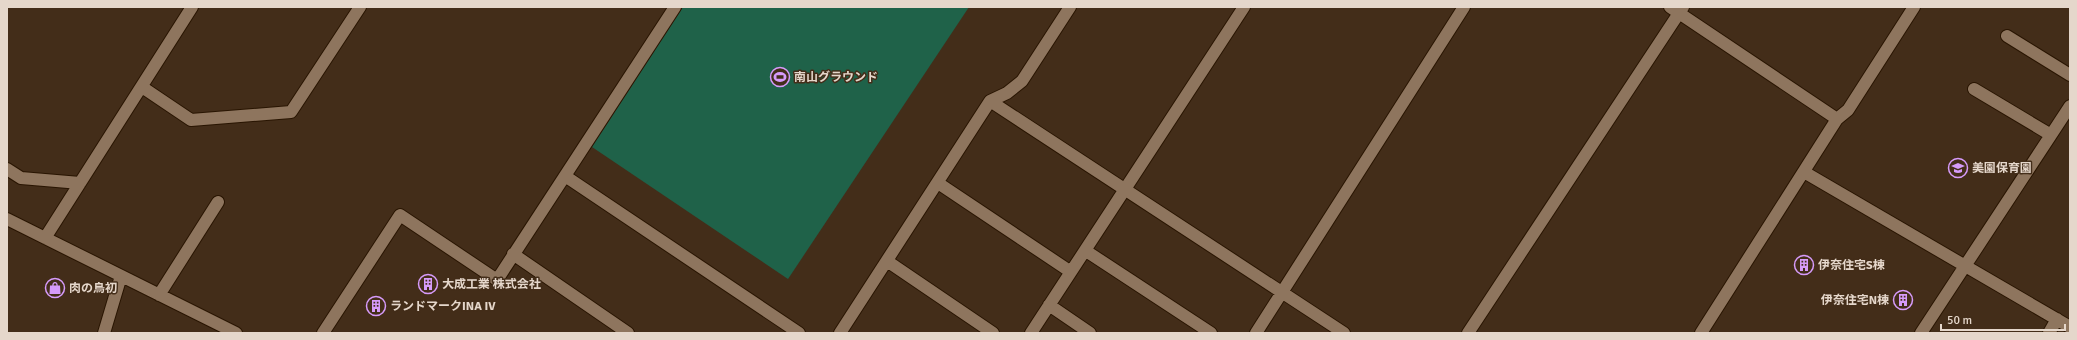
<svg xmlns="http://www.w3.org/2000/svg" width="2077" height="340" font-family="Signika,'Noto Sans JP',sans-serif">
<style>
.green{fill:#1f6249}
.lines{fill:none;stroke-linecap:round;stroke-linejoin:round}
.minor-casing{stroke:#291502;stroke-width:14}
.minor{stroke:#8e755e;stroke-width:12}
.labels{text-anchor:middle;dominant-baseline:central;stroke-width:3;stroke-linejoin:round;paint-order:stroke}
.poi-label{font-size:12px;font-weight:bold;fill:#e5d7cb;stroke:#432d19;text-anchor:start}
</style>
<rect width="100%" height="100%" fill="#432d19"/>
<path class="green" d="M683,7H969L788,279L592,147Z"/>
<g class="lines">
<defs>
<path id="minor" d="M1670,7L1837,119
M2007,36L2070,75
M142,87L191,120L291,112L360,7
M1974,89L2051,135
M990,101L1344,333
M7,169L21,178L80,183
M1804,172L2070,327
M565,176L799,333
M938,183L1071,272
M7,219L236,333
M45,238L192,7
M1086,251L1211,333
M513,254L628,333
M887,261L993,333
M159,295L218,202
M1049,305L1090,333
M104,333L121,276
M323,333L400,215L497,280L675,7
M840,333L990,101L1007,93L1022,81L1070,7
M1031,333L1244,7
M1256,333L1464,7
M1468,333L1683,7
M1701,333L1837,119L1848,110L1914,7
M1921,333L2070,106
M2049,333L2057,319"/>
</defs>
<use href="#minor" class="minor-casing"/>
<use href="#minor" class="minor"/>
</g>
<defs>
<symbol id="stadium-ring" viewBox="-11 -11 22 22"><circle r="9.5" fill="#432d19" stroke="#d69bfa" stroke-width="1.5"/><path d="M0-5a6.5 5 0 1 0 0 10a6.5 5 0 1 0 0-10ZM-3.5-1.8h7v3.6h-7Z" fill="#d69bfa"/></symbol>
<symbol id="school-ring" viewBox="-11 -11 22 22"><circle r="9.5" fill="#432d19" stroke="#d69bfa" stroke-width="1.5"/><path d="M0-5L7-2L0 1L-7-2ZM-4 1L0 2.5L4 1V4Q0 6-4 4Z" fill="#d69bfa"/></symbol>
<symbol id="building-ring" viewBox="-11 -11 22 22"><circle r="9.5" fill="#432d19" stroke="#d69bfa" stroke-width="1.5"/><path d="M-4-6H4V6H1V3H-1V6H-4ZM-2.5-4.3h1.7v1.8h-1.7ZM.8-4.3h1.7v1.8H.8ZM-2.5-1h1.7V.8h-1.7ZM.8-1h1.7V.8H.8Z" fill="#d69bfa"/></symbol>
<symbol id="shop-ring" viewBox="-11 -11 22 22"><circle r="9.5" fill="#432d19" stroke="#d69bfa" stroke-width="1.5"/><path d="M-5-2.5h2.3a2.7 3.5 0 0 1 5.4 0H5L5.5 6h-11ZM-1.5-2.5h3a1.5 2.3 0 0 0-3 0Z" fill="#d69bfa"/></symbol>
</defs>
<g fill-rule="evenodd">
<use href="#stadium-ring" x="769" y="66" width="22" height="22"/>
<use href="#school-ring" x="1947" y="157" width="22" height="22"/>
<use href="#building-ring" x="1793" y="254" width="22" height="22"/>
<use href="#building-ring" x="417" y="273" width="22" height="22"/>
<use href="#shop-ring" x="44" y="277" width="22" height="22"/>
<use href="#building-ring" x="1892" y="289" width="22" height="22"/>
<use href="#building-ring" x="365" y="295" width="22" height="22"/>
</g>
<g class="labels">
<g class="poi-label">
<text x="794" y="77">南山グラウンド</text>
<text x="1972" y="168">美園保育園</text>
<text x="1818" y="265">伊奈住宅S棟</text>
<text x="442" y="284">大成工業 株式会社</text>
<text x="69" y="288">肉の鳥初</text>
<text x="1889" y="300" text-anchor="end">伊奈住宅N棟</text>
<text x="390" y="306">ランドマークINA IV</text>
</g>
</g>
<rect width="2077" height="340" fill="none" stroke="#e5d7cb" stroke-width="16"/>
<path d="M1941 324v6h124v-6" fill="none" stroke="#e5d7cb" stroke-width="2"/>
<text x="1947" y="324" font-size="12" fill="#e5d7cb" stroke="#432d19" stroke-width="3" paint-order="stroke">50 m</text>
</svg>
